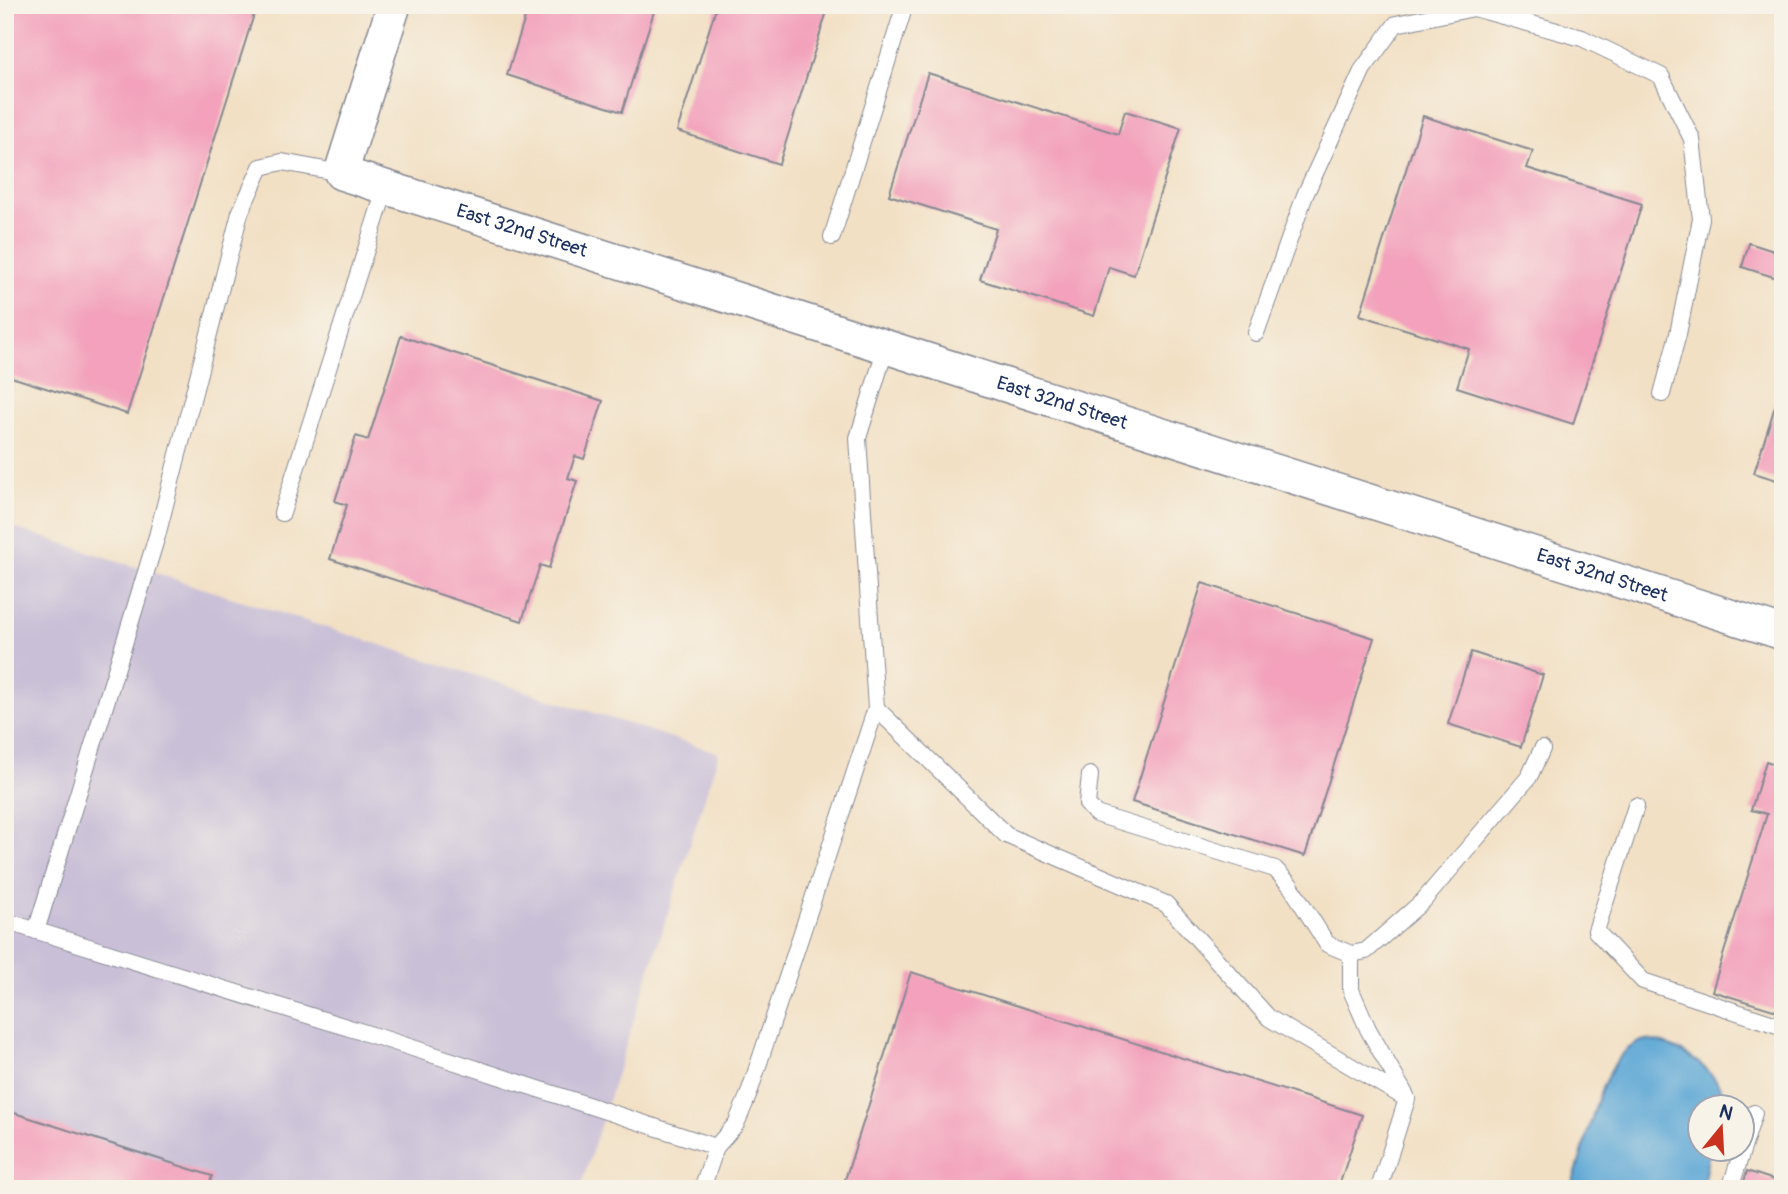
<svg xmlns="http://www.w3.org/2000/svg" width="1788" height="1194" font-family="Pangolin,sans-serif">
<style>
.industrial{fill:#c9bfd7}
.water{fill:#5fa8d6;stroke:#3d6c9a;stroke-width:2}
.building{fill:#f3a1bc}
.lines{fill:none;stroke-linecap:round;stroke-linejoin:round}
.lane-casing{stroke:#868892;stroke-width:18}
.street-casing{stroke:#868892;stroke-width:36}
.lane{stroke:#fff;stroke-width:16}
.street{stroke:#fff;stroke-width:33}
.labels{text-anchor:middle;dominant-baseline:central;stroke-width:6;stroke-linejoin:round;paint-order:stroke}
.street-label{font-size:19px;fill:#1b2f5e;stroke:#f7f3e8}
</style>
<rect width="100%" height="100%" fill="#f7f3e8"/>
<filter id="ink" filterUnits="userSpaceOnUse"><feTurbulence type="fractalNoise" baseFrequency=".0143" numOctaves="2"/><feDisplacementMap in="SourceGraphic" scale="14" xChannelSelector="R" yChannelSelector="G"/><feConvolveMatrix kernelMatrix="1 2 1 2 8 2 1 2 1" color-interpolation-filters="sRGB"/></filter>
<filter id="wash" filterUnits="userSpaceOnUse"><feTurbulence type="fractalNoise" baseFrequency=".00686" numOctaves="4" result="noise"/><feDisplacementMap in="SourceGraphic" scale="28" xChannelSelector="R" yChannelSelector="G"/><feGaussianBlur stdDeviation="1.57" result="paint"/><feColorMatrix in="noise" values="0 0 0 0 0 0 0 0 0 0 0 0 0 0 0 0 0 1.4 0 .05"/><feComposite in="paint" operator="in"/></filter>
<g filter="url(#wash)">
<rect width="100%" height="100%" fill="#f2e0c5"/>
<path class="industrial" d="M5,525L719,753L580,1189H5Z"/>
<path class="water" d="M1645,1040C1676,1043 1725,1072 1724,1106H1700V1148L1710,1149L1702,1189H1570C1588,1150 1596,1053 1645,1040Z"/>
<g id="blocks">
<path class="building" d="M5,5H257L127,414L5,375Z
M529,5H656L622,112L507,75Z
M717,5H829L779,164L677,131Z
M928,73L1118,134L1125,111L1181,128L1134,275L1109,267L1094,316L980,280L996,229L889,195Z
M1423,116L1533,151L1527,168L1642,204L1573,424L1457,387L1469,349L1360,315Z
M1749,243L1783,254V280L1742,267Z
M401,336L603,401L584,459L575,456L568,478L577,481L549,568L540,565L522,621L330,559L347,505L335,501L356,436L368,440Z
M1782,384H1783V482L1754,473Z
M1202,583L1374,638L1305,856L1132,802Z
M1471,652L1543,675L1521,747L1448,724Z
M1766,761L1783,767V1013L1712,991L1767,814L1751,810Z
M911,972L1362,1115L1338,1189H842Z
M5,1110L212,1176L208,1189H5Z
M1747,1171L1783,1183V1189H1742Z"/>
</g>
</g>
<g filter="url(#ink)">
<use href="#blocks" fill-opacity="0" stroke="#868892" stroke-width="2"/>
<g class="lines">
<defs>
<path id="lane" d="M832,237L905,5
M1256,333L1305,195L1363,69L1396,24L1474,8L1582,38L1661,76L1692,139L1701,219L1678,334L1662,394
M886,347L858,438L876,708L1006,835L1166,904L1269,1018L1407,1099L1379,1189
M282,513L386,187
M1090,775L1087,804L1096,814L1275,869L1290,885L1327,944L1351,954L1366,951L1423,901L1529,777L1542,749
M1636,806L1596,931L1643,981L1783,1027
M5,921L388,1040L716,1147L702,1189
M36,931L157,536L240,213L261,167L282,162L341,173
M1351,954V990L1368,1029L1406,1096
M716,1147L736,1124L748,1096L876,708
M1730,1189L1754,1113"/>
<g id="street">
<path id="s1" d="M394,5L341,173L1783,633"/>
</g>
</defs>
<use href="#lane" class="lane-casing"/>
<use href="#street" class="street-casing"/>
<use href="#lane" class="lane"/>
<use href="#street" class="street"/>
</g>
</g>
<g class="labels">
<g class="street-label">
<text stroke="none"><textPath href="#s1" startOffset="366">East 32nd Street</textPath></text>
<text stroke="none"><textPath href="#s1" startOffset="933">East 32nd Street</textPath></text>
<text stroke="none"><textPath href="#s1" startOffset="1500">East 32nd Street</textPath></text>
</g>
</g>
<rect width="1788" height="1194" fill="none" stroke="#f7f3e8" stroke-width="28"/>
<g transform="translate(1721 1128) rotate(18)"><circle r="33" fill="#f7f3e8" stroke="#9fa5b1" stroke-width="2"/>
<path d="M0-5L12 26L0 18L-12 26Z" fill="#c8321e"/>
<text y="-10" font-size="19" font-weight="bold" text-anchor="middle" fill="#1b2f5e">N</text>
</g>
</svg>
